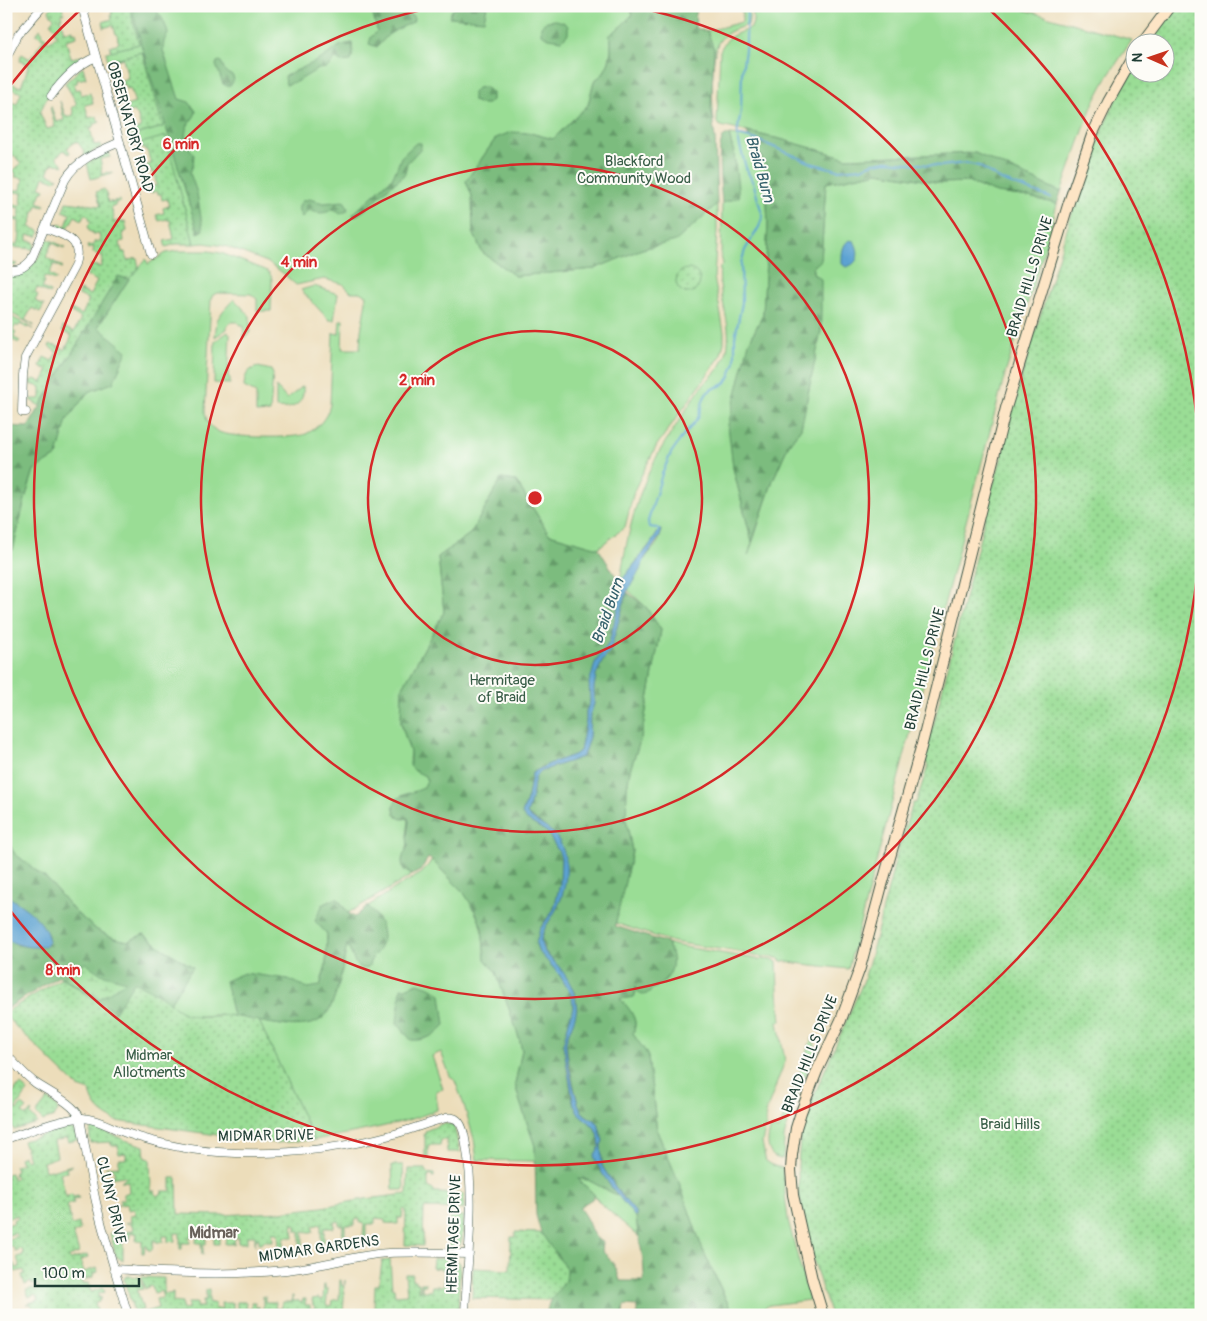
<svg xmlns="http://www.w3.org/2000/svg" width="1207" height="1321" font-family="Pangolin,sans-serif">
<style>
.grass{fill:#9add95;stroke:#5c8d64}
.forest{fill:url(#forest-firs);stroke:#4d7c59}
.wetland{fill:url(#wetland-marsh);stroke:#5c8d64}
.park{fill:url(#park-dots);stroke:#5c8d64}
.water{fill:#5ca2d2;stroke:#3e7083}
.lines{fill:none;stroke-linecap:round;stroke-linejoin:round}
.stream{stroke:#5ca2d2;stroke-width:2}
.street-casing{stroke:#3e5548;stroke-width:9}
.secondary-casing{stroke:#3e5548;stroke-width:12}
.street{stroke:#fff;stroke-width:8}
.secondary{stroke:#fde5c5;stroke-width:10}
.ring{fill:none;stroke:#d62828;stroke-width:2.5}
.labels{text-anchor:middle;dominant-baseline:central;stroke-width:4;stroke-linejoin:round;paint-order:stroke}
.street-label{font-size:15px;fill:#1f3d34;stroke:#fdfcf7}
.park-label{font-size:15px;fill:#385d47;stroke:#fdfcf7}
.water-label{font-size:16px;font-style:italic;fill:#34606b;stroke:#fdfcf7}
.neighbourhood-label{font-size:16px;font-weight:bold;fill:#676059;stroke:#fdfcf7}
.centre{fill:#d62828;stroke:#fdfcf7;stroke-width:2.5}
.ring-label{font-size:15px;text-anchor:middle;font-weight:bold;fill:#d62828;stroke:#fdfcf7;stroke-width:4;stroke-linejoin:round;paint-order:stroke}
</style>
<defs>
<pattern id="forest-firs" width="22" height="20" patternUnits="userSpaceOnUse" patternTransform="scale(1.25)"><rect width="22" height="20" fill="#7bbc7e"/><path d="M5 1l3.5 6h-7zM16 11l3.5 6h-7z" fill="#649a68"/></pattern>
<pattern id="wetland-marsh" width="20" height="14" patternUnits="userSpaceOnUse" patternTransform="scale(1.25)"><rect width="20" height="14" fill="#9add95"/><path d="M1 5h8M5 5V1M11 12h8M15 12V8" fill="none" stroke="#7db47a"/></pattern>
<pattern id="park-dots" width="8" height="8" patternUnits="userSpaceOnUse" patternTransform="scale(1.25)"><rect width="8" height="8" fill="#9add95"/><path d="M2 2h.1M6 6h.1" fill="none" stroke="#7db47a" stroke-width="1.8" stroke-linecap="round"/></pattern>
</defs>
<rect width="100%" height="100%" fill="#fdfcf7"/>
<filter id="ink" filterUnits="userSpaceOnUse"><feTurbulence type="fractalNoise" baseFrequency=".02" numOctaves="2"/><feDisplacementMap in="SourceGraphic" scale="10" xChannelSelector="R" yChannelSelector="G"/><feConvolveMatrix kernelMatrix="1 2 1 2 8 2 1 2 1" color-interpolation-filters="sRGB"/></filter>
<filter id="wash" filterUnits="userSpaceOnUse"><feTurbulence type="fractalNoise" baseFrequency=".0096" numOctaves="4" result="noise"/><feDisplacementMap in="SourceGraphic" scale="20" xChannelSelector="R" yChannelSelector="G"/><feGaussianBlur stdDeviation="1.12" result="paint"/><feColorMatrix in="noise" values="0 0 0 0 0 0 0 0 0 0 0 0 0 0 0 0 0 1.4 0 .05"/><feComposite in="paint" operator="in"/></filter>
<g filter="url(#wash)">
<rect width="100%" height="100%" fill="#ecddba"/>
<path class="grass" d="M129,6H631L632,15L621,26L609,36L611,39V50L609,62L603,74L594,81L588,105L553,139L530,133L496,138L466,181L472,196L473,232L482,252L515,276L594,269L642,249L675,241L717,204V231L714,277L724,332V343L720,357L657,445L642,474L634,491L625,527L598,548L549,534L516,481L501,479L471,533L438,557L444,612L402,689L401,723L410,752L409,760L425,776L427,781C425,785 426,786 422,789C413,796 398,791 395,806C393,811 395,813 397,817L404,819L407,818L409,821L407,836L408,846L402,860L407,872L412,875L396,885H394V886L348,913L337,898L327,934L326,965L320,986L308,989L288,979L226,981L233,1016C205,1011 196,1025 169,1004L193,967L162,948L144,934L128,941L114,938L97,930L75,912L49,881L14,853L6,838V797L10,792V764L6,756V554L13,550L25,499L34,470L57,456L66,420L88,392L98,327L129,279L146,259L148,264L166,253L177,251H209L221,253L263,269C269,271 271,274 272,280L271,311H257V299L251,294L217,293L213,295L211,299L205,411C206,421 209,427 219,432C231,438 294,439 306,434C318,428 327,418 330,405L333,333L339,334L340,320H343L342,349H360L361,331L367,295L359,292H351L343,284L324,279L296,285L283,273L267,262L225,246L204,243L194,244L166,137L134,145L131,147L128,137L163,127L142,52L108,61L106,52L139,44Z
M742,6H750L749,20L748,25C738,28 728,31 720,40C710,53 712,104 714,121L711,108L714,49L707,31L742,22Z
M753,6H1010L1132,40L1108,76L1092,106L1061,192L975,153L847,158L780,139L721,126L717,123L720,51C728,34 735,35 751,28L753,22Z
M729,135L751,137L765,164L768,224L763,314L749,343L733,468L752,542L748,556L773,480L788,446L801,428L821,331L818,276L814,275C811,268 815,264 821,260L826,183L878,172L941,183L967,182L997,193L1029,197L1057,204L1047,242L1005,374L848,969L803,964L781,961L778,958L755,956L739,952L673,942L615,923L632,851L626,819L627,788L630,770L641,738L661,630L646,607L628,590C633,579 639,567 646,557C652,549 662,541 661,530L621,581L624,584V586L620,582C628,529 639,480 670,435C681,418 692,400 704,384C712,375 721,369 725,357C736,325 716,298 720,267L723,264L721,256L722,203L738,197L734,153Z
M314,286L338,294L334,320H329L301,290Z
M234,299L250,316V332L245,338L244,337V325H241L237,322H231L227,326V329L215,337L217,320L223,311Z
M228,332L230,334L228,376L230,378V384L214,383L215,341Z
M258,367L271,370L273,374L270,412L256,413V393L244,387C245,376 246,370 258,367Z
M303,386C305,405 292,410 276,408V387L287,399Z
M432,860L464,893L470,902L479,920L483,936L485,959L496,972L517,1031L522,1050L515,1084L520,1102L535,1146L536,1161L477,1160L474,1139L464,1105L455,1081L450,1076L441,1052L432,1056L443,1089L436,1091L437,1110C398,1126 355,1132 314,1140L259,1021L287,1026L327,1013L334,999L339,982L347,944L355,917L368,906L397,887L422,873Z
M667,943L673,945L756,959L774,960L777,962L778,991L781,1021L778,1022L785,1061L766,1112V1126L762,1142L765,1158L766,1161L774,1166L782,1168L788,1220L809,1300L770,1305L766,1307L760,1311L733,1314L702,1248L680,1185L657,1131L648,1057C644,1048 637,1042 633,1033C633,1032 635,1026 635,1025C636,1016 625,1004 619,999L633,997L635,995L636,987L639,992L655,988C658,985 661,984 664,981C675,971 673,954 667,943Z
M812,1038L817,1050L790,1112L784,1138L783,1158L781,1159C766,1157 766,1140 771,1128L779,1130Z
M392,1165H403L404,1190H393Z
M577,1179L588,1180L620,1197L635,1216H636L638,1236L600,1203L591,1191Z"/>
<path class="forest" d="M131,6C137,6 146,5 151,7C161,12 166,25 168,34L164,41L163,50L179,99L189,102L196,111C195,118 191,119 188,125C182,137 187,145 194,155L193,165L190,173L197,193L203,230L198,233L142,48Z
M460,6H487L484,20L449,17L452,10Z
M631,6H689L690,8L696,9L695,28L707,31L714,49L711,108L715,138L717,204L676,241L642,249L594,269L515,276L482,252L473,232L472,196L466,181L496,138L511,132L530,133L553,139L588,105L594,81L603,74L609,62L611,50V39L609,36L621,26L632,15Z
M379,11L412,15L414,18L413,22L396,30L388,35L377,47L369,44L371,37L377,31C377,25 373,20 373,14Z
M556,20L563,22L568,26V34L562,40L549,38L541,34V26L547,21Z
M352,43L353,52L351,61L341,62L336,59L327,68L318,69L298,81L286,85L285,76L321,59L341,45Z
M220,61C225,66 223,74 232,75L234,79L231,85L227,86L223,84L216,65L217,62Z
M484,87L488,89L492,93V100L488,104H481L473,101V93L477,88Z
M746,132L780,139L847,158L975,153L1061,192L1057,204L1029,197L997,193L967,182L941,183L878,172L826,183L821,260C817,266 809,265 814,275L819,277L821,280V331L801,428L788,446L773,480L752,542L733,468L728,425L749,343L763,314L768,224L765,164L751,137Z
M725,135H729L734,153L739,197L722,203C721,188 715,144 725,135Z
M416,143H421V148L407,163C406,168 406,173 402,177C399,181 393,183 390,186C378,197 368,209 354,217L353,214L392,178L397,168L401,157Z
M309,199L324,203L344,201L348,207L347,211L340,214L338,211L333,209C324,215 317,213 308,210L302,217C298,211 297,208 302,201Z
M118,276L129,279L98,327L127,351L113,383L88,392L67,420L57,456L34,470L25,499L13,550L6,554V426L28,427Z
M501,479L516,481L549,534L598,548L623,588L609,643L595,663L590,702L586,711V721L580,751L576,754L549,764L532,773L528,797L522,814L527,820L547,832L559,852L561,858L560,884L556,900L554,909L542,925L536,944L539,952L559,974L572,996L573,1007L563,1044L573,1102L583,1117L593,1126L598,1133L600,1146L595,1158L602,1173L620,1197L588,1180L578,1179L595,1195L592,1199L579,1207C582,1212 586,1217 588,1222C592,1232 593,1238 603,1242L602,1251C612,1260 617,1268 620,1281H644C645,1259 638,1238 636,1216L637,1214L620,1194L602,1166L601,1145L603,1141L598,1123L584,1114L581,1110L578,1104L569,1064L566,1042L577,1009L575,994L565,976L545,951L541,940L545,928L562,897L566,859L561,846L545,827L527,814C529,808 531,801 532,795C534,789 533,781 536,776C541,768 573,762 583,756L589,737L590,715L594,704V688L596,675L603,660L610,651L627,592L646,607L661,630L641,738L630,770L627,788L626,819L632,851L615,926L667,943C672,952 675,963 670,973C667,980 661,982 656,986C652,989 645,999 639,993C637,992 637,989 636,987L635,995L634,997L620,999C626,1004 636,1016 635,1025C635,1028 634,1031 633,1033C637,1042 645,1048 648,1057L657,1131L680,1185L702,1248L733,1315H637V1306L624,1305L623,1315H546L549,1303L566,1280L567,1270L541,1233L536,1215L535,1146L520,1102L515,1084L522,1050L517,1031L502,990L496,972L485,959L482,928L476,912L464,893L432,860L428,858L420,871L412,875L404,870L402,863L403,856L408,846L407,836L409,822L408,818L401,819C397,817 395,815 394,810C392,793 413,794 423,788L427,781L425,776L415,771L410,766V752L401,723L402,689L444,612L438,557L471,533Z
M6,838L14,853L49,881L75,912L97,930L114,938L128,941L144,934L162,948L193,967L169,1004L160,995L115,1012L59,976L6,1009V939C19,945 32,949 45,946L48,935L40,922L6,895Z
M337,898L348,913L355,917L368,906C376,915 383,924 383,937C383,947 375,953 371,960C369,963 370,965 368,967C365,969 362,969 360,967C352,963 352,951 347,945C343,963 337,1010 320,1020C301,1033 254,1020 233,1016L225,981L244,973L288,979L308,988L320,986L326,965L327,934L315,921L323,904Z
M418,983L432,988L441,994L445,1025C435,1035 426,1041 411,1040L397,1023L401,988H405Z"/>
<path class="wetland" d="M85,963L101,974L126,981L99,999L63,977Z"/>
<path class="park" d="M53,6H62L64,13L61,14L62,17L60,18L64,32L73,30V33L76,32L77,37L66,40L71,58L82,56L83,58C63,71 48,92 40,113L47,129L55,127L50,107L51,106L56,122L64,120L60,101L66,117L74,115L72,107L76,106V102L65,83L83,67L86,78L77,80V83L74,84L75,90L79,89L81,95L90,93L91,97H92L93,103L85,105L89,118L97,116L98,121H99L100,122L93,125V127L90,128L94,145L101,144V147L85,156L84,151L77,141L67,148L70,152L69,154L64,150L56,157L64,165L63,166L59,164L58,165L53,163L52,165H51L47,173L58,178L55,181L44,177L40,187L45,189L44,192H42L38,202L45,205L44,207L37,205L31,221H32L30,227L40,231L38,236L27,235V241H33L35,244L33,249L8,247L6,262L18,264L14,266L6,265V245L8,246V244L17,245V242H19L20,234H19V221L11,220V218L19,219L20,208L12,207V205H21L22,193L13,192L14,190H21L23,178L15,177L16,173L12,171L21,164L14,155L6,161V132L10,133L12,126L6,124V118L11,119L14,109L6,106L8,101L17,104L21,93L12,89L13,88L11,87L12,84L21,87L29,65L20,61L21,57H20L22,54L30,59L44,39L36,34L40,29L43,33L42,34L49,42L57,35L54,31L56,29L50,23L54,18L51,15L49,10Z
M109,6H129L139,44L111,51L110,46L119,43V41H118L117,34H116L113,25L103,28V27L104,26L103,22L112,19L111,14L112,13Z
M1178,6H1201V1315H831L822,1289L813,1258L799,1194L798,1167L800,1139L802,1130L815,1093L864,980L874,944L899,846L913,803H916L928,766L925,759L978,546L992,488L994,483L1002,456L1013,406L1026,362L1075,203L1096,144L1116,99L1134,69V72H1164V42H1150Z
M142,52L163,127L134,135L133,131L141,128L137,114H135L134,111L128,112L126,106L135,103L130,88L127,89L125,84L121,85L119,81L128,78L123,58L113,61L112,60Z
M166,136L194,244H176L166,247L164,241L174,239L170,220H167V219L159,221L156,215L164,213L163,208L169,206L167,199L162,200L161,194H158L157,191L151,193V191H150L149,188L157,185L153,172H151L150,168L145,170L142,167L151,164L147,150H145L144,147L139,148L138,144Z
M108,151L110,157L100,159L102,169L101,170L102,175L107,172L108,173L112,172V173L91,179L87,163Z
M104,189L106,191L108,203L111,201L112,203L114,202L115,200V201L120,200V202L115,203L116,206L111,207L114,217L113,218L114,223L119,220L120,222L125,221L127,231L123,233L124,241L120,242L122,252H125L127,261L137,258L139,268L129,279L118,276L40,406L30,400V399H39L41,398V387L30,384V380L32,381L34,379L42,382L48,370L40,366L44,357L52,361L57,352L49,347L50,344L54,346L55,345L65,350L72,336L62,331L63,327L74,332L81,318L71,312V309L82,315L89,300L79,295L80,290L90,295L97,281L87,276L91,265L101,267L103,256L93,253L94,247L88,249L87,246L94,245V242L100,241L99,233L93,234V232H90L88,226L91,221L89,220L90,218L85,214L82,220L75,216L68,228L66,227L64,231L58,227L59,224L66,226L70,214L63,211L66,202L101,206L96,192Z
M48,239L65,247L64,248L52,243L46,257L63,267L62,268L54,264L49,274L57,279L55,280L45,276L43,280L45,281L42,288L51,292L50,294L37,288L35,293L38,295L35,301L44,305L40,312L32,308L25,320L34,325V326L9,312L6,316V274C32,276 38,258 48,239Z
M676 281a12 12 0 1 1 24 0a12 12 0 1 1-24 0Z
M12,317L34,329L28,327L27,328L20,324L18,327L16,325L13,330L16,332L13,337L20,341L19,343L12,340L6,352V327Z
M62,978L115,1012L134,982L160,995L177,1009L186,1014L201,1017L227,1015L259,1021L314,1140L275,1143L116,1121C102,1114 93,1107 90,1091L78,1087L73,1082L6,1017V1012Z
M21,1085L28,1091L15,1109L17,1110L22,1104L27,1108L22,1113L27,1116L31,1111L32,1112L30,1115L35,1119L37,1123L14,1130L10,1121L6,1122V1095L11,1092L16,1091L15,1089Z
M48,1099L56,1106L58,1111L54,1117L43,1121L36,1114Z
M442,1124H450L454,1126L460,1152H447V1140H441L440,1145H428V1159H425V1139L424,1134L426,1133L425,1131Z
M93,1127L97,1128L125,1140L144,1146L145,1158L150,1159L151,1191H155V1194L157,1196L161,1194L162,1191H171V1178H177L178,1214L222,1215L280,1212L322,1207L365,1199L407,1194L408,1169H426V1173L434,1174V1177H432V1175H429V1177H428C428,1183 427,1186 431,1189L434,1190V1192H439V1193L464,1194V1209L424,1208L423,1246L405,1245L406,1210L403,1209L402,1218H398V1224L385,1223V1219L375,1218V1224H366V1237H363L364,1224L360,1223V1219H355V1225H345V1239H342L343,1225H339V1221L334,1222V1228H324V1242H321V1224L313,1226V1232H303V1246H300V1231H296V1225L293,1224L292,1229L293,1230L294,1237H284V1249H279L278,1233H272L273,1241H263V1243H259V1239H256L255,1245V1236H247V1243H238V1237H235L234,1244H225L226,1237L225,1235L219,1234V1244H214V1234L206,1233V1245H203V1255H202L201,1243H196L197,1235L191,1234V1237H189L190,1243H182V1249H180V1233H175V1241L168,1242V1236H163V1242H156V1240H154L152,1250H148L147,1246H145L144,1253H142V1241L136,1240L137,1233H130V1240H123V1261L116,1256L110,1233L133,1231L134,1226H132L131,1223H125L131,1222L130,1216L136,1215L134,1209L128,1210L127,1204L114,1206V1205L120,1204V1200H124V1194L129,1192L128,1181L122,1182V1180L126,1178L124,1176L109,1178V1176L115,1175L113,1168H106V1167L119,1166V1159H126V1153L119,1154L118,1145H111V1142L91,1143C90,1138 88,1131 93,1127Z
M66,1128H70L74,1130L77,1140L68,1142L66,1138L54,1141L57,1157L43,1162L45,1171L51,1170V1171L72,1165V1166L66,1168L67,1172L60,1173L66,1197H68V1195L72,1194L73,1197L78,1196L79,1198L73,1199L74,1203L67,1205L72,1225L79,1223L80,1231L73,1233L79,1253L69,1257L70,1260L87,1255L88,1258L80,1260L84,1272L97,1268L98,1272L93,1274V1277L81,1281L82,1284L88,1283L91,1292L103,1288L105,1292L98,1294L99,1298L101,1297V1299L99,1300V1302L95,1303L97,1311L91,1312L92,1315H35L39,1313L37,1309L34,1310L31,1304H26L38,1300L36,1295L29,1297L26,1290L34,1288L35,1291L39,1289L37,1284L32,1285L31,1282L25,1285L22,1275L25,1274L24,1270L15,1272L13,1267L7,1269V1267L14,1264L16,1268L20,1267L17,1257L24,1255L22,1249L15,1251L13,1246L6,1248V1240L17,1236L15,1233L6,1236V1225L14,1223L13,1220L18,1218L17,1215L6,1219V1174L11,1173L13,1179L16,1178L14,1173L17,1171L15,1166L21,1164L19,1158L24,1156L26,1160L29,1159L23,1141Z
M451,1216H464L462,1239L460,1245L457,1246H449Z
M515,1232L541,1233L567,1270L566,1280L551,1300L472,1298L473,1268L510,1270L511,1237H515Z
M433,1259C442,1259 454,1257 460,1263L458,1314L374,1309L375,1285H379L382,1261L390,1260L392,1288H394L395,1295L407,1294L405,1274H413L412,1280H416V1283H419V1291H421V1283H426V1285H422V1291H431L432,1286H442L444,1284L445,1272L443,1269L432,1268Z
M128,1276L139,1277L143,1289L137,1290L136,1292L138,1293L143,1310L134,1312L124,1279L125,1277Z
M141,1277L164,1278V1294H171L172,1292H173V1302L182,1303V1309L188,1310V1303H197V1307H203V1300H206V1290L209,1289V1303H215V1309H222L221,1303H233V1315H135L158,1308L156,1299L163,1298L161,1291L154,1293L152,1287L150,1286L145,1289Z
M340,1280H341L342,1286H344L345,1280L343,1315H263V1296H265V1302H276L275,1309L282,1308V1302H292V1296H293V1301H297L298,1300L299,1302H302L303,1299H306L305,1305H310V1308L313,1310L315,1307L313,1305L312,1299L319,1298L320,1300H323L324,1284H325V1289H328L326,1305L332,1306L333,1300H339Z
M237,1302H246L245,1308H252L251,1302H255L256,1308L259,1306V1315H237Z"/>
<path class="water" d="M849,240L854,241C860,251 860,264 846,267L842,264C842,256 841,246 849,240Z
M660,529L661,534L659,538L645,558L640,570L627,592L610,651L608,655L603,660L596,675L594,688V704L590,715L589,737L583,756C573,762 541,768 536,776C533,781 534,789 532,795C531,801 529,808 527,814C534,822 546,826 554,834C572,854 568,888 556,910C551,919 542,930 541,940C541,953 553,959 560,968C567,977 575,990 576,1002C579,1016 569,1028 566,1042C565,1052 576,1104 582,1112C586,1117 593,1119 598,1123L603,1141L601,1145L602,1166L620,1194L637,1214L635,1217C622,1200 600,1176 594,1156L600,1146L598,1133L593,1126L579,1114L574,1105L563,1044L573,1007L572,996L559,974L539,952L536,944L540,929L554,909L556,900L560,884L561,858L559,852L547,832L527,820L522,814L528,797L532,773L549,764L576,754L580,751L586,721V711L590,702L589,682L592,674L595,663L609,643L624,584L621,581L649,546Z
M6,895C23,907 46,919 49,942L45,946C31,949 19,946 6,939Z"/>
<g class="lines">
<path class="stream" d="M737,135L757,140L814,164L838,170L861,168L874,163L887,161L941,166L965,163L979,166L1001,180L1051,198
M659,533V530L657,528L649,527L648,521L662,474L671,453L680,440L698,418L704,398L707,393L712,389L725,384L730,376L735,362V337L742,303L741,263L745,250L759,227L762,218V213L758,200L754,185L746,168L737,135L741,110L742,72L746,42L747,6"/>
</g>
</g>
<g filter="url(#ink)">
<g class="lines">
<defs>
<path id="street" d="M82,6L151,254
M6,58L18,35L43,6
M51,96C63,79 77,65 96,57
M6,269C17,272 24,268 31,260L65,180C76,160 99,151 120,142
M26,412H22L23,375L25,358L74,267C84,239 66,236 45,228
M6,1054C15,1064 24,1074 34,1082C48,1092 74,1103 80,1118C85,1146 90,1175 96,1202C105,1240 117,1277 128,1315
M6,1139C27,1132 62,1118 83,1118C98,1119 112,1128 126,1133C156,1143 187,1150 218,1152C277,1156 335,1150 391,1135C410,1130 427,1123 446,1118C451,1117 456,1118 459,1122C464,1128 465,1138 466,1145C476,1200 467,1258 465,1315
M114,1269C171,1273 229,1276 286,1270C317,1267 346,1258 377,1254C407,1251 438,1253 469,1254"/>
<path id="secondary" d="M1143,42L1170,6
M823,1315L812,1279L793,1195L791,1170L792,1155L796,1128L801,1112L817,1071L841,1020L860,968L881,889L922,744L1006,408L1069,202L1092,135L1108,102L1134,56"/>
</defs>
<use href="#street" class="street-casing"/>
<use href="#secondary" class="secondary-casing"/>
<use href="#street" class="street"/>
<use href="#secondary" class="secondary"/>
</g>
</g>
<g class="ring">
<circle cx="535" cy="498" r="167"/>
<circle cx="535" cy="498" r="334"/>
<path d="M635 7A501 501 0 1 1 435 7"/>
<path d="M1200 545A667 667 0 0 1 9 909M9 87A667 667 0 0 1 80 10M990 10A667 667 0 0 1 1200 451"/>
</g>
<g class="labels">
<g class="street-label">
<text transform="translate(130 127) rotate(74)">OBSERVATORY ROAD</text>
<text transform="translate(1030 277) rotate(-73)">BRAID HILLS DRIVE</text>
<text transform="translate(925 669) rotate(-76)">BRAID HILLS DRIVE</text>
<text transform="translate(810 1054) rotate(-68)">BRAID HILLS DRIVE</text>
<text transform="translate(266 1136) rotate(-1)">MIDMAR DRIVE</text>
<text transform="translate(111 1200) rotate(77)">CLUNY DRIVE</text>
<text transform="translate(454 1234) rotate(-88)">HERMITAGE DRIVE</text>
<text transform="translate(319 1249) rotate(-8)">MIDMAR GARDENS</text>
</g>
<g class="park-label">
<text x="634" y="161">Blackford<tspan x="634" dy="17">Community Wood</tspan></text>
<text x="502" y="680">Hermitage<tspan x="502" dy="17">of Braid</tspan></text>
<text x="149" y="1055">Midmar<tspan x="149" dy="17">Allotments</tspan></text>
<text x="1010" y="1124">Braid Hills</text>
</g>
<g class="water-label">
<text transform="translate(760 169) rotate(74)">Braid Burn</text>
<text transform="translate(608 611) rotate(-71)">Braid Burn</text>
</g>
<g class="neighbourhood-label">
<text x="214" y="1233">Midmar</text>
</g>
</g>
<circle cx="535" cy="498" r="8" class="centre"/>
<g class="ring-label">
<text x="181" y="149">6 min</text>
<text x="299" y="267">4 min</text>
<text x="417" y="385">2 min</text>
<text x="63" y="975">8 min</text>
</g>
<rect width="1207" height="1321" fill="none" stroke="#fdfcf7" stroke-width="25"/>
<g transform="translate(1150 58) rotate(272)"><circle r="24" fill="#fdfcf7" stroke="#a4b0a9"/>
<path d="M0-4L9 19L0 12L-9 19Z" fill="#c8321e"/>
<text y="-8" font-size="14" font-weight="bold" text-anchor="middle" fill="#1f3d34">N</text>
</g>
<path d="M35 1278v8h104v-8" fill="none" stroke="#1f3d34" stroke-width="2.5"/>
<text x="42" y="1278" font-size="15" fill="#1f3d34" stroke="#fdfcf7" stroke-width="4" paint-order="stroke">100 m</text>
</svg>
